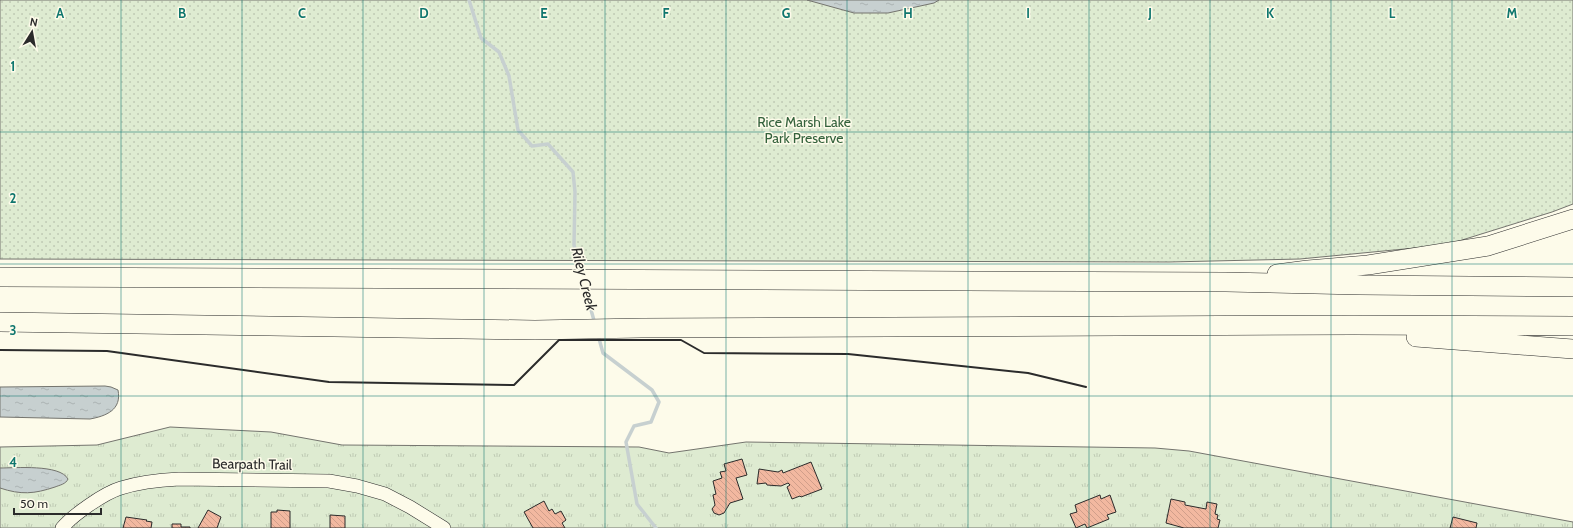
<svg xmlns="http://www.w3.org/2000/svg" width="1573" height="528" font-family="Cabin,sans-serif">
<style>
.grass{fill:url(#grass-tufts);stroke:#74746e}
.park{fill:url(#park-dots);stroke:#74746e}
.water{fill:url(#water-ripples);stroke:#74746e}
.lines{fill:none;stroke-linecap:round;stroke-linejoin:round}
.stream{stroke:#c7d0d0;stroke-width:3.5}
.building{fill:url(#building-back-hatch);stroke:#2b2b2b}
.minor-casing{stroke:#2b2b2b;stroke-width:14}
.highway-casing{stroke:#2b2b2b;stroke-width:20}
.minor{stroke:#fdfbea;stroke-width:13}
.highway{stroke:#fdfbea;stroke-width:19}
.wall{stroke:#2b2b2b;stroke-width:2}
.grid{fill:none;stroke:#0f766e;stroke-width:1;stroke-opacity:0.55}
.labels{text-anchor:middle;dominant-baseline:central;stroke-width:3;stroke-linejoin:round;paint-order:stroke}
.park-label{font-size:14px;fill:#34623c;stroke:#fdfbea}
.street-label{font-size:14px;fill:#2b2b2b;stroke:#fdfbea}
.water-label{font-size:15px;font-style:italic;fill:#2b2b2b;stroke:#fdfbea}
.grid-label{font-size:13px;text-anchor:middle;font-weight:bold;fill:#0f766e;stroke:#fdfbea;stroke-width:3;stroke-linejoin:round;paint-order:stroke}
</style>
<defs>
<pattern id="grass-tufts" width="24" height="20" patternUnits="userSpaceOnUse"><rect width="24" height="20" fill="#deebd1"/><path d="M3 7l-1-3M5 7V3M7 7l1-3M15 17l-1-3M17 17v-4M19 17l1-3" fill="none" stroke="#bfcab4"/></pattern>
<pattern id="park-dots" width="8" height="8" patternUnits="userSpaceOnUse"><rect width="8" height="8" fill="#deebd1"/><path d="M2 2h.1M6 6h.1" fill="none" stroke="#bfcab4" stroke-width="1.8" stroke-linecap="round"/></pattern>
<pattern id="water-ripples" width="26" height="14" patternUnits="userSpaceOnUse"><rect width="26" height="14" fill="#c7d0d0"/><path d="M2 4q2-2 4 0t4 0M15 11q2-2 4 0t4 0" fill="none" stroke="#abb3b3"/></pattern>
<pattern id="building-back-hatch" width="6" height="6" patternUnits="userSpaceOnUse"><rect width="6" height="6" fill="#f2b8a0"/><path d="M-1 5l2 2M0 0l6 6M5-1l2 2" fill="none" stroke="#d09e8a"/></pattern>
</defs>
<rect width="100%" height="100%" fill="#fdfbea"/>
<path class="grass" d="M170,427L271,432L342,445L639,447L669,453L746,442L1155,448L1189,451L1573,522V528H0V447L97,445Z"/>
<path class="park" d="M0,0H1573V204L1552,212L1446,245L1300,259L1169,262L0,259Z"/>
<path class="water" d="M807,0H939L934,3L888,13H854Z
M105,386L111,387L118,390C122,410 106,416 90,419L0,417V387Z
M0,468C15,468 60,464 68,479C66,484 60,485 55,487C34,494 21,495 0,488Z"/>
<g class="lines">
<path class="stream" d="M469,0L481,38L499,52L509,76L518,130L532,146L548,144L573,172L575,192L574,245L581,273
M584,285L595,324
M598,335L603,353L652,390L659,402L651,422L634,426L626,442L637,504L656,528"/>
</g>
<path class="building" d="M742,459L747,475L736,478L743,499L730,503L724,513L719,515L714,513L712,509L715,505L713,495L716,494L713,481L722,478L720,472L726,471L724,464Z
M811,462L822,489L801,497L800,496L792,499L787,487L790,485L788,483L781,486L767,485L766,483L757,484L759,469L778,472L782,470L783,473Z
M1100,495L1101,499L1110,495L1116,512L1107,515L1109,519L1087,528L1085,524L1076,528L1070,514L1077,512L1075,505Z
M1171,499L1185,502V505L1206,509L1207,502L1217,504L1215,514L1218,515L1217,519L1220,520L1218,528H1184L1166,523Z
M544,501L549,511L552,509L555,514L561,511L566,520L562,523L565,528H533L524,512Z
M208,510L221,517L217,528H198Z
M277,510L290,511V528H271V512H277Z
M330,515L345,516V528H330Z
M126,517L147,520L146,521L152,522L151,528H123Z
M1453,517L1477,523L1476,528H1450Z
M172,524H181V527H190V528H172Z"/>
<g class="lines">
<defs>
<path id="minor" d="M62,528C73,515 104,493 121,488C140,482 160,480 179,479L329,481L357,486L385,494L410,507L444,528"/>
<path id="highway" d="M1277,274L1308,270L1368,265L1488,246L1573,219
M0,277L1226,282L1360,285L1573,287
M0,322L535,330L641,328L1354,325L1573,326
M1416,337L1573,349"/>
</defs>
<use href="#minor" class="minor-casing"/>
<use href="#highway" class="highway-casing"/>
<use href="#minor" class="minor"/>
<use href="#highway" class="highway"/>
<path class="wall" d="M0,350L107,351L329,382L514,385L559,340H681L704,353L848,354L1028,373L1086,387"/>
</g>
<path class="grid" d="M121,0V528M242,0V528M363,0V528M484,0V528M605,0V528M726,0V528M847,0V528M968,0V528M1089,0V528M1210,0V528M1331,0V528M1452,0V528M0,132H1573M0,264H1573M0,396H1573"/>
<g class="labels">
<g class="park-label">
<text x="804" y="122">Rice Marsh Lake<tspan x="804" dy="16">Park Preserve</tspan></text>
</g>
<g class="street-label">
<text transform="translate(252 464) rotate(1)">Bearpath Trail</text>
</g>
<g class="water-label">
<text transform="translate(584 279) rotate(76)">Riley Creek</text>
</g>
</g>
<g class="grid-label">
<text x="60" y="18">A</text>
<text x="182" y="18">B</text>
<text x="302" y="18">C</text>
<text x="424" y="18">D</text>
<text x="544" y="18">E</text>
<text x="666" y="18">F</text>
<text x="786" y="18">G</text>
<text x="908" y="18">H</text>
<text x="1028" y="18">I</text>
<text x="1150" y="18">J</text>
<text x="1270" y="18">K</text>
<text x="1392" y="18">L</text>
<text x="1512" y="18">M</text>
<text x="13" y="71">1</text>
<text x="13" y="203">2</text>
<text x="13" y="335">3</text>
<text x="13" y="467">4</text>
</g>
<g transform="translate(32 32) rotate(11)" stroke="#fdfbea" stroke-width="3" paint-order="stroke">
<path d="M0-3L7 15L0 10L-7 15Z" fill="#2b2b2b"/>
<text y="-6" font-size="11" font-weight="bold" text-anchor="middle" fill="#2b2b2b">N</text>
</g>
<path d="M14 508v6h87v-6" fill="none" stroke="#2b2b2b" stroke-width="2"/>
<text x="20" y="508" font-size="12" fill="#2b2b2b" stroke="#fdfbea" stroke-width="3" paint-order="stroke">50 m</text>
</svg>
